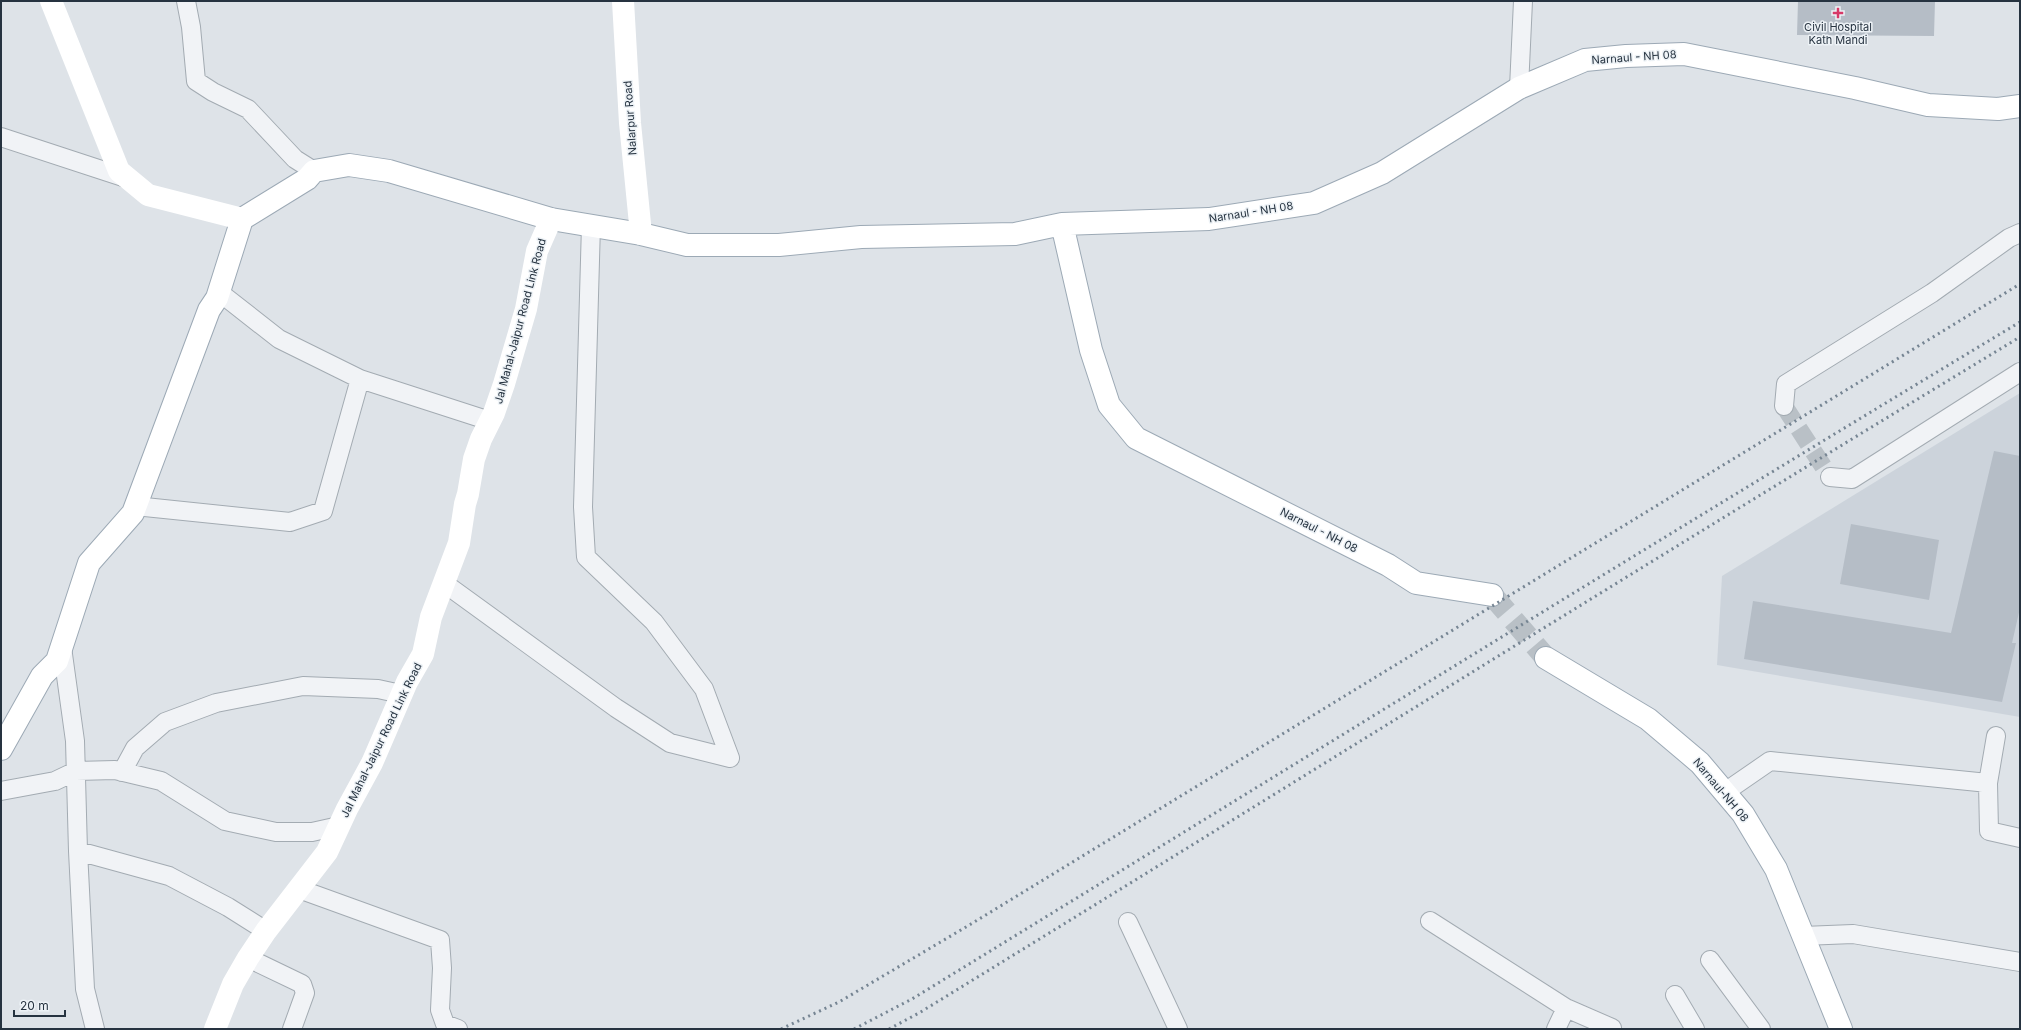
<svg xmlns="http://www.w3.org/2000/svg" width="2021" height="1030" font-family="Inter,sans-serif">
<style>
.built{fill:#ccd3db}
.building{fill:#b5bdc6}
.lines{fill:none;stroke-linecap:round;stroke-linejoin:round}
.street-tunnel{stroke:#b9c0c6;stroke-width:18;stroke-dasharray:18 9;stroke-linecap:butt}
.primary-tunnel{stroke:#b9c0c6;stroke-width:22;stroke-dasharray:22 11;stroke-linecap:butt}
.street-casing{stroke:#a3abb2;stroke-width:20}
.primary-casing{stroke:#9ca9b5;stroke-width:24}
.street{stroke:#f1f3f6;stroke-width:18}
.secondary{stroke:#fff;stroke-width:22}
.primary{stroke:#fff;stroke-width:22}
.rail{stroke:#768593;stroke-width:3;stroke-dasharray:2 4;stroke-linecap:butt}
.poi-dot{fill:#d73967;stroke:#edf2f6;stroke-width:1.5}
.labels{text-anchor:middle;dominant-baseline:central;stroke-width:3;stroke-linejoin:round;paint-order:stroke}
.poi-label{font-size:11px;fill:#263340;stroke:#edf2f6}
.street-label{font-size:11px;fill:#263340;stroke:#edf2f6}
</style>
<rect width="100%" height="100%" fill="#dee3e8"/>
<path class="built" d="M2020,393V717L1717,665L1722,576Z"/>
<path class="building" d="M1798,1H1935L1934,36L1797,35Z
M1994,451L2020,456V608L2012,643H2016L2002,702L1744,659L1753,601L1951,633Z
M1851,524L1939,540L1929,600L1840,584Z"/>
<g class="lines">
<path class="street-tunnel" d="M1784,406L1830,477"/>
<path class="primary-tunnel" d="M1492,595L1546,658"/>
<defs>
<path id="street" d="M186,1L191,27L196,81L213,92L248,109L295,159L314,171
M1519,88L1523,1
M1,137L129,179
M591,225L583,507L586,557L654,622L704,689L730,758
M219,292L279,339L360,379L490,421
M1784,406L1786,384L1932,293L2009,238L2020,233
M1830,477L1852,479L2020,372
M135,506L290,522L323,511L360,379
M444,583L616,708L670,743L730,758
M62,647L75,741L78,851L85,989L95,1029
M1996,736L1988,783L1989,831L2020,838
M122,772L135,748L165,722L216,703L303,686L378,689L401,694
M1,791L55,781L76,771L115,770L161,781L225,821L276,832H312L339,826
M1725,792L1770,761L1988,783
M78,851L169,876L228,907L266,931
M299,889L440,940L442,968L440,1010L445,1024L458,1029
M1430,921L1566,1008L1612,1028
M1128,922L1178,1029
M1803,936L1853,934L2020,962
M248,958L302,984L305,993L292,1029
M1710,960L1761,1029
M1675,995L1695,1029
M1556,1029L1566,1008"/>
<path id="primary" d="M1062,224L1091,350L1109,405L1136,438L1388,565L1416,583L1492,595
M1546,658L1648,719L1700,763L1743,814L1776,869L1841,1029
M1,749L42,676L57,661L89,563L133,513L209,310L217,298L242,219L307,179L314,171L349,165L389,171L551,219L641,234L687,245H779L861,237L1015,234L1062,224L1209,219L1314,203L1382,173L1519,88L1585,60L1626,56L1684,54L1855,88L1928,105L1998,109L2020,106"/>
</defs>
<use href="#street" class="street-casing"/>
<use href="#primary" class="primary-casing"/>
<use href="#street" class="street"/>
<path class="secondary" d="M51,1L119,171L148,195L242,219
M623,1L630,123L641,234
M215,1029L233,984L248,958L266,931L327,852L347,809L372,763L407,682L423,654L431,617L459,543L465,504L468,494L474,459L481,439L494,413L504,384L526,309L537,251L551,219"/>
<use href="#primary" class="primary"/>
<path class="rail" d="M781,1029L839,1002L971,924L2020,284
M854,1029L912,999C1281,773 1649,545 2020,322
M889,1029L919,1013C1286,788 1651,560 2020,337"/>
</g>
<path class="poi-dot" d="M1836 7h4v4h4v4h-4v4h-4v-4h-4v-4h4z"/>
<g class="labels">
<g class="poi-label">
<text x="1838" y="27">Civil Hospital<tspan x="1838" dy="13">Kath Mandi</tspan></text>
</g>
<g class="street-label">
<text transform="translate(1634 57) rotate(-4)">Narnaul - NH 08</text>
<text transform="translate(630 118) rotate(-94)">Nalarpur Road</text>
<text transform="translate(1251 212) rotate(-9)">Narnaul - NH 08</text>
<text transform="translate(520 321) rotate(-75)">Jal Mahal-Jaipur Road Link Road</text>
<text transform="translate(1319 530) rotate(27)">Narnaul - NH 08</text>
<text transform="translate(381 740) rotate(-64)">Jal Mahal-Jaipur Road Link Road</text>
<text transform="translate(1721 790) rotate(50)">Narnaul-NH 08</text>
</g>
</g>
<rect width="2021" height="1030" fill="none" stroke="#263340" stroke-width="4"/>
<path d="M14 1010v6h51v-6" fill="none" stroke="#263340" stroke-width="2"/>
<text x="20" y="1010" font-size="12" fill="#263340" stroke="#edf2f6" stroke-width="3" paint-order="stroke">20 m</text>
</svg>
